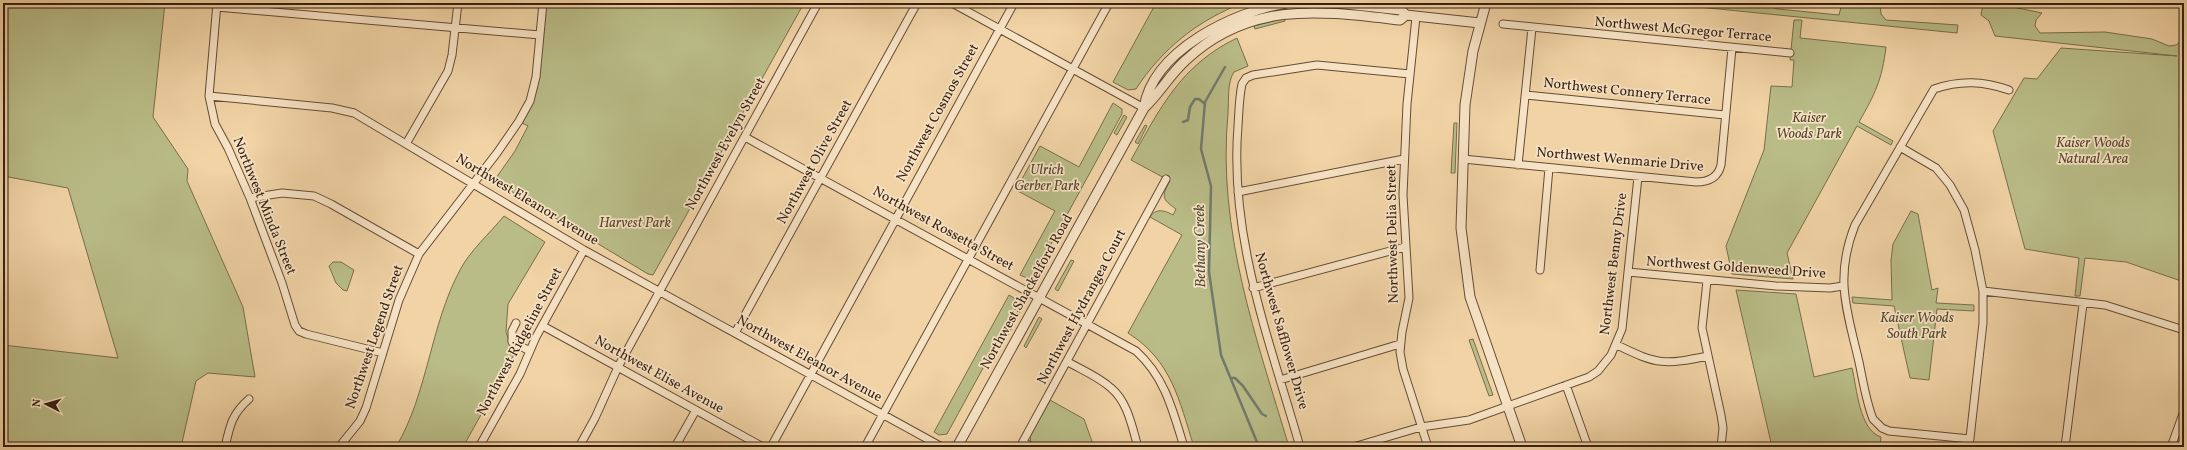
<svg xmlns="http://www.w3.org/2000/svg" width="2187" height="450" font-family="Vollkorn,serif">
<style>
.green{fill:#b9bc87;stroke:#786e4c}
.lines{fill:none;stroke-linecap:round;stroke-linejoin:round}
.stream{stroke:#737a6d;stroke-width:2.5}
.minor-casing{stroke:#654c35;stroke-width:9}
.tertiary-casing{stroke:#654c35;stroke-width:11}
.minor{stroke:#f6e2c4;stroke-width:7}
.tertiary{stroke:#f6e2c4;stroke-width:9}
.labels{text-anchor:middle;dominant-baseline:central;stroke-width:3.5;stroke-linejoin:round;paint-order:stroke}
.street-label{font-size:14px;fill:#361f10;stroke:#f6e2c4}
.park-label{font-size:14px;font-style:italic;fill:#57462e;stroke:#f6e2c4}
.water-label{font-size:15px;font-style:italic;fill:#544d3e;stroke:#f6e2c4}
</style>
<rect width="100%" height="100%" fill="#f1d3a5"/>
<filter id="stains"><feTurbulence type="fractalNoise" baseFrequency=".005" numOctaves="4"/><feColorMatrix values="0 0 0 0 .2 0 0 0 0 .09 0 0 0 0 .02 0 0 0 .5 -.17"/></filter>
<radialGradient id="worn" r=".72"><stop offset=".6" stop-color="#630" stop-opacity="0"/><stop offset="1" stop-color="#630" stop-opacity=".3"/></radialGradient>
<path class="green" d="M3,3H165L153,117L188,169L187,181L243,307L255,377L208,373L196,381L181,447H3V345L118,358L68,188L3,176Z
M543,3H804L653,275L648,274L496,182V178L515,151L528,126L518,121L531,96Z
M1156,3H1243C1198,20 1162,49 1136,89L1128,90L1113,82Z
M1659,3H1755L1778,9L1839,15L1842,3H1880L1881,14L1886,20L1958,25L1957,33Z
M1983,3H1993L2042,13L2036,20L2035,26L2040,33L2105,32L2152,39L2169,46L2176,45L2184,39V282L2126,262L2085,258L2080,296H2075L2079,258L2025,249L1993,131L2024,78L2037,79L2061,48L2177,56L1995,36L1989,21L1981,15Z
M1285,18V21L1255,29L1254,26Z
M1794,20H1802L1800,38L1886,47C1882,80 1875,94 1859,122L1893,141L1891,145L1857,126L1787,253L1793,279L1732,274L1726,246L1764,150L1771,86L1792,87L1794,60H1790Z
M1237,38L1248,66L1234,72C1227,82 1229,100 1228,113C1217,231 1256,336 1289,447H1194C1179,400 1172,361 1128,333L1182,235L1150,217C1156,208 1164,210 1173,215L1176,209C1162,199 1161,197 1170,181L1131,160C1160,108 1181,65 1237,38Z
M1113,103L1122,109V114L1033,277L1029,279L1020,275L1055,211L1016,190L1040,146L1079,167Z
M1124,115L1127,117L1117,135L1114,133Z
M1454,123H1457L1455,173H1451Z
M1145,125L1147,126L1138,144L1135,142Z
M1911,211L1918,214L1932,290L1938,288L1936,303L1974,305V311L1937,309L1929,380L1910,378L1894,306L1853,303L1852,297L1892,300L1891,260L1893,244Z
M504,216L545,242L508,304L506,332L514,354L511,361L463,447H396C428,393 430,326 460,270C469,252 490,233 504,216Z
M1049,253L1052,254L1038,280L1035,279Z
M1071,260L1074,261L1058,291L1055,289Z
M333,262H341L354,270L347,291L343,290L336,283L329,266Z
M1736,290L1796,294L1814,377L1852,368C1857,388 1859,430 1881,437L1880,447H1772Z
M1009,295L1017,300V306L947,434L939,435L934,432Z
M1020,307L1022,308L1007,337L1004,336Z
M1039,317L1042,319L1026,348L1024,346Z
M1473,339L1493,395L1489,396L1469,340Z
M1050,400L1084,419L1094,447H1038L1031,443L1030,436Z"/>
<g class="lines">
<path class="stream" d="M1225,67L1205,102L1201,149L1211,186L1209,272L1221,355L1259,447
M1183,122L1188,120L1190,107L1195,99H1199L1205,104
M1231,378H1235L1243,386L1262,414L1266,416"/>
<defs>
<path id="minor" d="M217,3L209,96L215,124L228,148L250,198L282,283L295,325L299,331L306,334L383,353
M952,3L1144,108
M217,7L540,35
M1416,17L1407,104L1403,195L1409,298L1402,332L1400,352L1403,369L1428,447
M1503,24L1790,53
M1526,95L1725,115
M209,96L332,108L354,113L584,250L942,447
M745,137L1136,351C1165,377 1173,411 1184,447
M406,144L448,71L452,55L458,3
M1900,147L1936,168L1950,185L1964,210L1975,250L1983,291V323L1969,447
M1463,159L1696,182C1708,182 1718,178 1721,165L1732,48
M1518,165L1532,28
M1238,192L1404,159
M250,198L282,193L314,196L331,204L419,254
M1540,270L1549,168
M1628,272L1776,286L1830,288L1843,286
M1707,281L1702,328L1721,415L1723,428L1721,447
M1253,288L1405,247
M1983,291L2105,305L2184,330
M516,323L512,331V342L530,351
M543,326L763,447
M735,333L917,3
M1617,345C1658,365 1664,365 1708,356
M1068,362C1082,370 1099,377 1111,388C1128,402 1132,427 1138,447
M1280,380L1400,344
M1566,385L1588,447
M1970,439L1889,431L1882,428L1873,419C1866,401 1863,381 1859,362C1847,310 1834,278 1855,225L1934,89C1960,80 1983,81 2009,90
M1023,442L1032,447
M225,447C230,425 232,414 249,399
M339,447L360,421L366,408L399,300L419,254L497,153L519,121L530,101L536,77L543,3
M479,447L520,374L536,337L584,250
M579,447L595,418L618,367L818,3
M675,447L696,410
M771,447L1014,3
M865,447L1109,3
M1020,447L1166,179
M1300,447C1270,341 1229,238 1238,126C1239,112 1239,98 1242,84L1246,78L1253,75L1317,65L1410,74
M1353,447L1421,427L1469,420L1589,377L1598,371L1611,355L1622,329L1638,177
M2065,447L2083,304
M2171,447L2184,411"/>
<path id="tertiary" d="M1337,3L1401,10L1406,15L1480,23
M1486,3L1473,51L1465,105L1461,228L1470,297L1522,447
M1144,108C1153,50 1234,12 1286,3
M957,447L1144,108C1160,93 1170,74 1186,60C1250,0 1321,11 1400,20L1406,15"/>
</defs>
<use href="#minor" class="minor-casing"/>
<use href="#tertiary" class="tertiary-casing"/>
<use href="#minor" class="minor"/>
<use href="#tertiary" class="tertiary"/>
</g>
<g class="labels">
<g class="street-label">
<text transform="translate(1683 30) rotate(5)">Northwest McGregor Terrace</text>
<text transform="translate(1627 92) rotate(6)">Northwest Connery Terrace</text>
<text transform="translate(938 113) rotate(-61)">Northwest Cosmos Street</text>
<text transform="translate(726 144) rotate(-61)">Northwest Evelyn Street</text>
<text transform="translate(1620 160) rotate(5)">Northwest Wenmarie Drive</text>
<text transform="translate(815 162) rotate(-61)">Northwest Olive Street</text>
<text transform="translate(527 200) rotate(31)">Northwest Eleanor Avenue</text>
<text transform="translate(264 206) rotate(68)">Northwest Minda Street</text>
<text transform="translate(943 229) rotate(29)">Northwest Rossetta Street</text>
<text transform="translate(1393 234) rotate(-91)">Northwest Delia Street</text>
<text transform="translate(1614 264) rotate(-83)">Northwest Benny Drive</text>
<text transform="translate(1736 268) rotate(4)">Northwest Goldenweed Drive</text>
<text transform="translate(1027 292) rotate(-61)">Northwest Shackelford Road</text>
<text transform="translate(1082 307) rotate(-62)">Northwest Hydrangea Court</text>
<text transform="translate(1281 331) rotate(74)">Northwest Safflower Drive</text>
<text transform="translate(375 337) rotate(-71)">Northwest Legend Street</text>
<text transform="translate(520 342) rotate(-62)">Northwest Ridgeline Street</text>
<text transform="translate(809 359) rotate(29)">Northwest Eleanor Avenue</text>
<text transform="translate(659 375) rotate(29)">Northwest Elise Avenue</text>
</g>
<g class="park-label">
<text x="1809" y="118">Kaiser<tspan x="1809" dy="16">Woods Park</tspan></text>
<text x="2093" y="143">Kaiser Woods<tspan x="2093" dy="16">Natural Area</tspan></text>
<text x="1047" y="170">Ulrich<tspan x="1047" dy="16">Gerber Park</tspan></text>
<text x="635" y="223">Harvest Park</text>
<text x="1917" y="318">Kaiser Woods<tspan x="1917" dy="16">South Park</tspan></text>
</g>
<g class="water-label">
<text transform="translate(1201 246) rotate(-91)">Bethany Creek</text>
</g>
</g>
<rect width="2187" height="450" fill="none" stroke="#f1d3a5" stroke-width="16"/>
<rect x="4" y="4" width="2179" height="442" fill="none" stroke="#361f10" stroke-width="2"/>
<rect x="8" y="8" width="2171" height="434" fill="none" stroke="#361f10"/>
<g transform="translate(46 404) rotate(276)" stroke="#f6e2c4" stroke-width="3" paint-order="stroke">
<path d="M0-3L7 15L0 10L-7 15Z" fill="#361f10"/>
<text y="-6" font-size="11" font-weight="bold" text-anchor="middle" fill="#361f10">N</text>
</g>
<rect width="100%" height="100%" filter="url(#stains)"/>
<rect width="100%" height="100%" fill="url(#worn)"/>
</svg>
